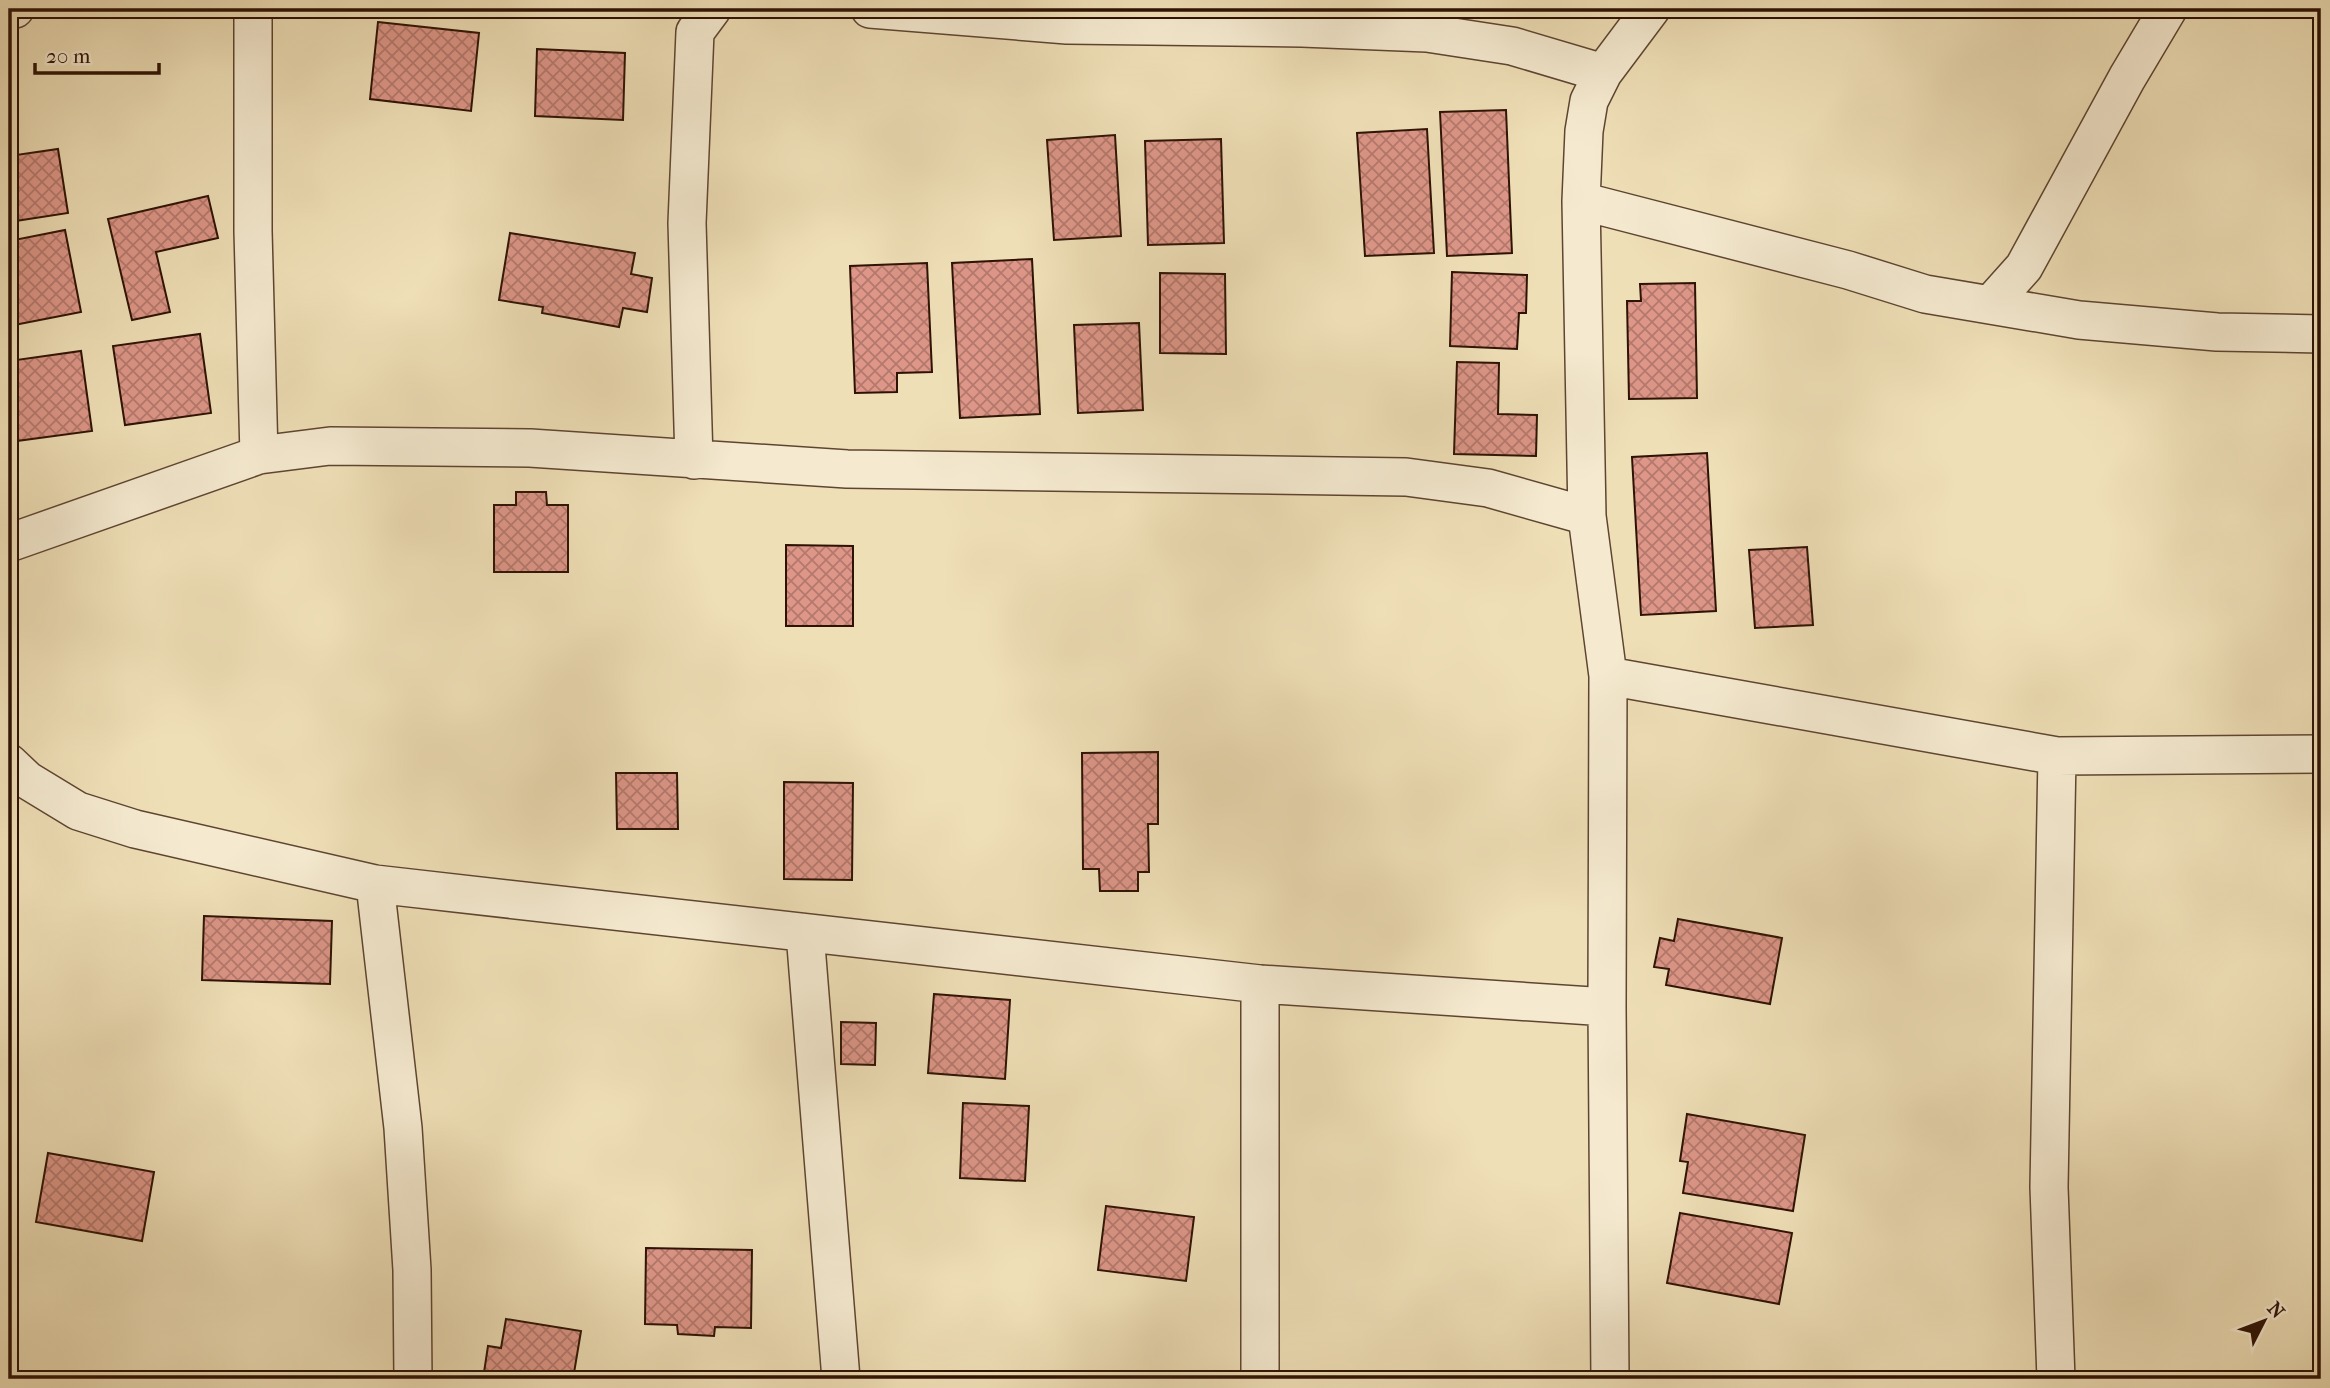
<svg xmlns="http://www.w3.org/2000/svg" width="2330" height="1388" font-family="'IM FELL French Canon',serif">
<style>
.building{fill:url(#building-cross-hatch);stroke:#2e1204;stroke-width:2}
.lines{fill:none;stroke-linecap:round;stroke-linejoin:round}
.minor-casing{stroke:#5e4531;stroke-width:40}
.minor{stroke:#f5ead0;stroke-width:37}
</style>
<defs>
<pattern id="building-cross-hatch" width="8" height="8" patternUnits="userSpaceOnUse" patternTransform="scale(1.75)"><rect width="8" height="8" fill="#dd9688"/><path d="M0 0l8 8M0 8l8-8" fill="none" stroke="#b4796d"/></pattern>
</defs>
<rect width="100%" height="100%" fill="#efdfb7"/>
<filter id="stains"><feTurbulence type="fractalNoise" baseFrequency=".00286" numOctaves="4"/><feColorMatrix values="0 0 0 0 .2 0 0 0 0 .09 0 0 0 0 .02 0 0 0 .5 -.17"/></filter>
<radialGradient id="worn" r=".72"><stop offset=".6" stop-color="#630" stop-opacity="0"/><stop offset="1" stop-color="#630" stop-opacity=".3"/></radialGradient>
<path class="building" d="M378,22L479,33L471,111L370,99Z
M537,49L625,53L623,120L535,116Z
M1506,110L1512,253L1447,256L1440,112Z
M1427,129L1434,253L1365,256L1357,133Z
M1115,135L1121,236L1054,240L1047,140Z
M1221,139L1224,243L1148,245L1145,141Z
M58,149L68,213L9,222V156Z
M208,196L218,238L156,252L170,312L132,320L108,219Z
M65,230L81,312L9,326V241Z
M510,233L635,253L631,274L652,278L647,312L623,308L619,327L542,313L543,307L499,300Z
M1032,259L1040,414L960,418L952,263Z
M927,263L932,372L897,373V392L855,393L850,266Z
M1452,272L1527,275L1526,313H1519L1517,349L1450,346Z
M1160,273L1225,274L1226,354L1160,353Z
M1695,283L1697,398L1629,399L1627,301H1641L1640,284Z
M1139,323L1143,410L1078,413L1074,325Z
M200,334L211,413L125,425L113,346Z
M81,351L92,431L9,442V361Z
M1457,362L1499,363L1498,414L1537,415L1536,456L1454,454Z
M1707,453L1716,611L1641,615L1632,457Z
M516,492H546L547,505H568V572H494V505H516Z
M786,545L853,546V626H786Z
M1807,547L1813,625L1755,628L1749,550Z
M1158,752V824H1148L1149,872H1138V891H1100L1099,869H1083L1082,753Z
M616,773H677L678,829H617Z
M784,782L853,783L852,880L784,879Z
M204,916L332,921L330,984L202,980Z
M1678,919L1782,938L1770,1004L1666,985L1669,969L1654,967L1660,938L1674,941Z
M934,994L1010,1000L1005,1079L928,1073Z
M841,1022L876,1023L875,1065L841,1064Z
M963,1103L1029,1106L1025,1181L960,1178Z
M1687,1114L1805,1135L1793,1211L1683,1193L1688,1162L1680,1161Z
M48,1153L154,1172L142,1241L36,1222Z
M1106,1206L1194,1217L1186,1281L1098,1270Z
M1680,1213L1792,1233L1779,1304L1667,1283Z
M646,1248L752,1250L751,1328L715,1327L714,1336L678,1334L677,1325L645,1324Z
M506,1319L581,1331L573,1379H483L488,1346L501,1348Z"/>
<g class="lines">
<defs>
<path id="minor" d="M253,9V231L259,455
M870,9L1067,25L1302,28L1427,33L1512,46L1603,73
M9,10L15,9
M1581,201L1848,270L1925,294L2079,320L2217,332L2321,334
M1990,305L2024,267L2127,78L2168,9
M694,460L687,223L695,32L712,9
M9,543L259,455L330,446L530,448L847,469L1406,477L1488,488L1587,516
M1608,676L2057,756L2321,754
M9,763L27,780L78,811L135,829L375,884L1260,984L1607,1007
M375,884L403,1128L412,1270L413,1379
M805,933L841,1379
M1260,1379V984
M1610,1379L1607,1007L1608,676L1587,516L1581,201L1584,131L1589,101L1603,73L1651,9
M2056,1379L2049,1187L2057,756"/>
</defs>
<use href="#minor" class="minor-casing"/>
<use href="#minor" class="minor"/>
</g>
<rect width="2330" height="1388" fill="none" stroke="#efdfb7" stroke-width="35"/>
<rect x="10" y="10" width="2309" height="1367" fill="none" stroke="#2e1204" stroke-width="3.5"/>
<rect x="18" y="18" width="2295" height="1353" fill="none" stroke="#2e1204" stroke-width="2"/>
<g transform="translate(2264 1321) rotate(48)" stroke="#f5ead0" stroke-width="5" paint-order="stroke">
<path d="M0-5L12 26L0 18L-12 26Z" fill="#2e1204"/>
<text y="-10" font-size="19" font-weight="bold" text-anchor="middle" fill="#2e1204">N</text>
</g>
<path d="M35 63v10h124v-10" fill="none" stroke="#2e1204" stroke-width="3.5"/>
<text x="46" y="63" font-size="21" fill="#2e1204" stroke="#f5ead0" stroke-width="5" paint-order="stroke">20 m</text>
<rect width="100%" height="100%" filter="url(#stains)"/>
<rect width="100%" height="100%" fill="url(#worn)"/>
</svg>
